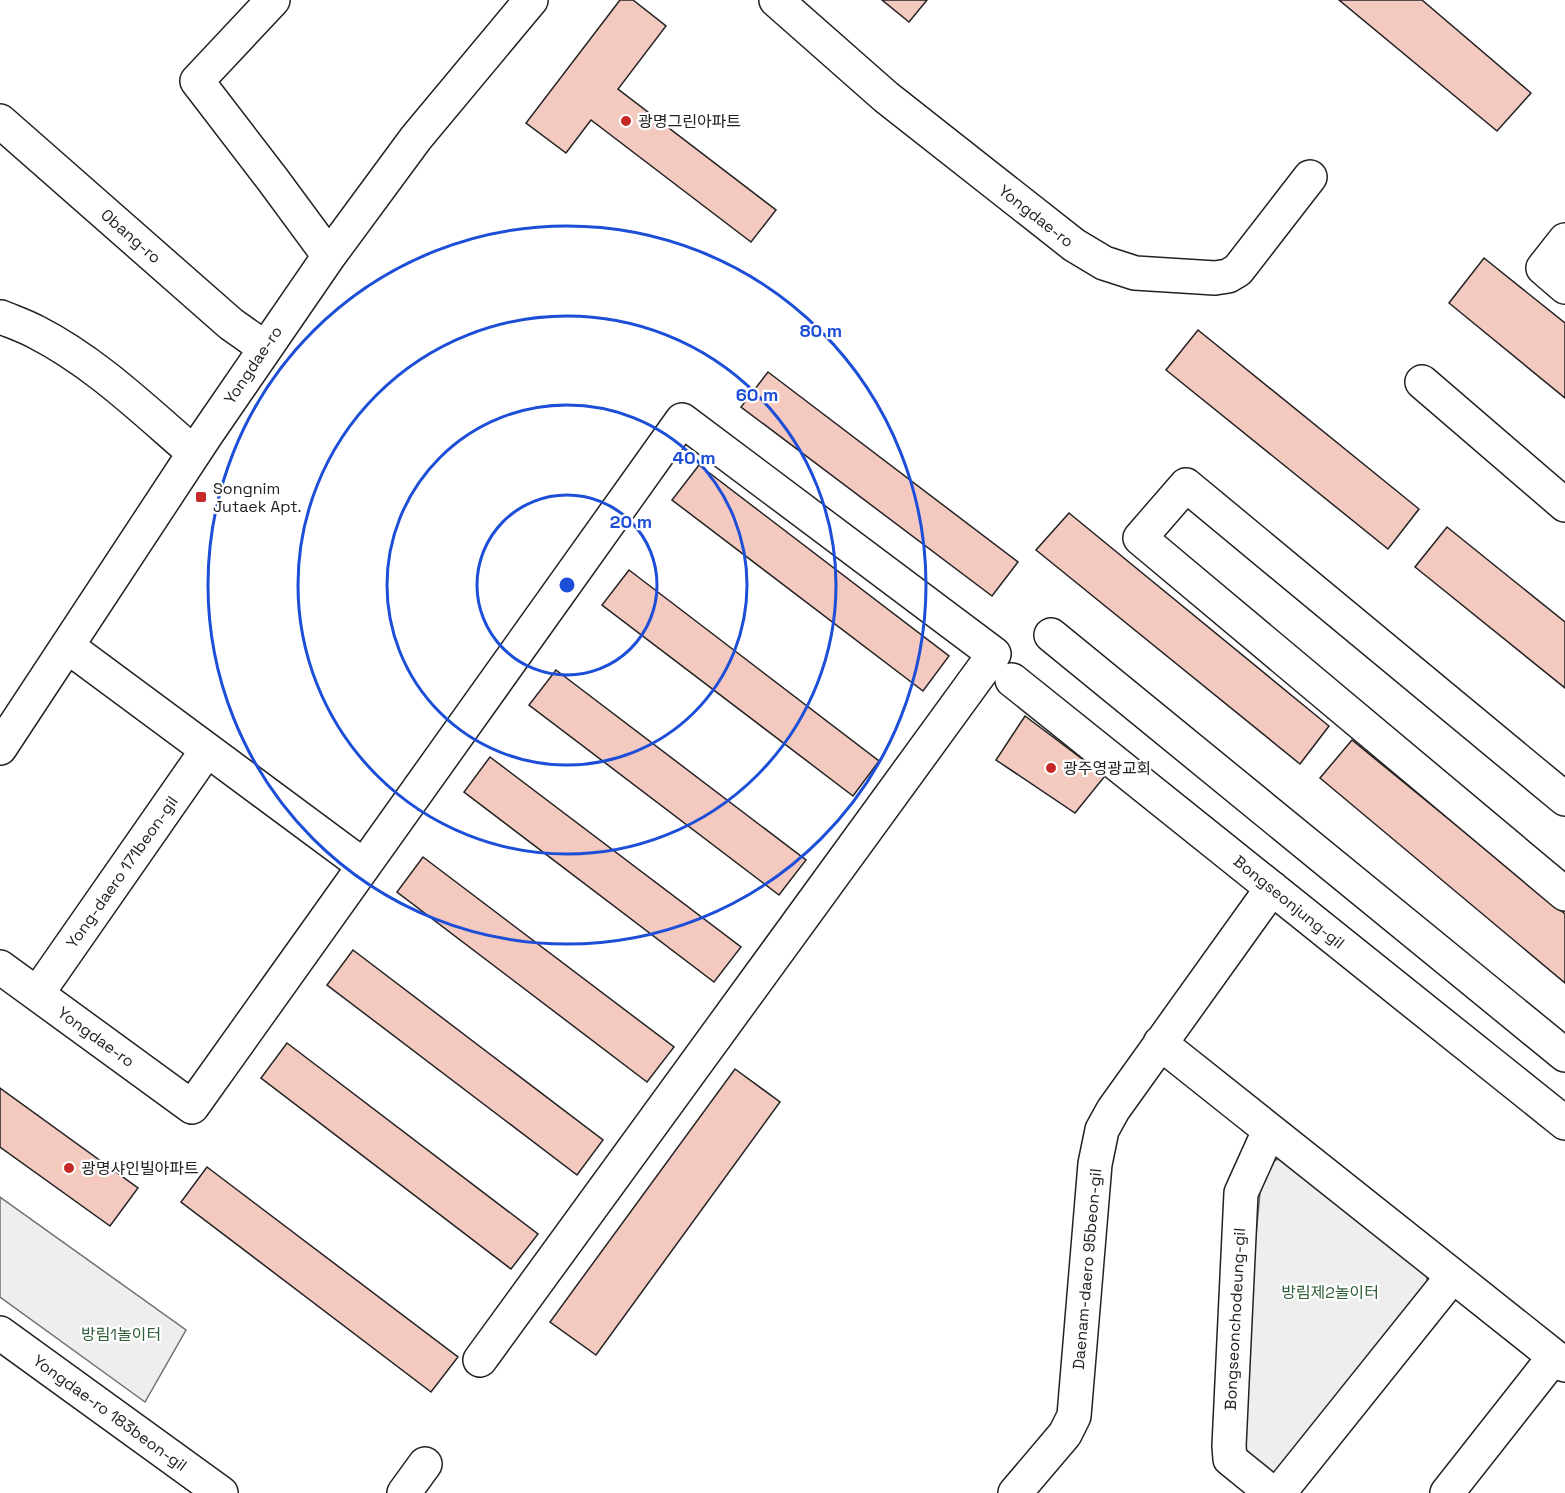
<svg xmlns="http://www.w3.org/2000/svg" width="1565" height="1493" font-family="'Space Grotesk','Noto Sans KR',sans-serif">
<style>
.green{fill:#eee;stroke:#6f6f6f;stroke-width:1.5}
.building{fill:#f3c9c0;stroke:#222;stroke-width:1.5}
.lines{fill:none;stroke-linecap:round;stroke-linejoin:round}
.minor-casing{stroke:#222;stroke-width:36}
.minor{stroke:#fff;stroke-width:33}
.ring{fill:none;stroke:#1d4ed8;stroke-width:3}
.poi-dot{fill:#c62828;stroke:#fff;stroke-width:2}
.labels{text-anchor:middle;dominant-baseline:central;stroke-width:4.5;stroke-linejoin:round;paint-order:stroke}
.poi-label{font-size:16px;fill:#222;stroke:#fff;text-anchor:start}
.street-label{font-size:16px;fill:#222;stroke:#fff}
.park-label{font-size:16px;fill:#2f5e38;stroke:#fff}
.centre{fill:#1d4ed8;stroke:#fff;stroke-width:3}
.ring-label{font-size:18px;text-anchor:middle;font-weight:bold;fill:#1d4ed8;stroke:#fff;stroke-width:4.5;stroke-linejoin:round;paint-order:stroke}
</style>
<rect width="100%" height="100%" fill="#fff"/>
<path class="green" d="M1282,1157L1426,1268L1428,1293L1274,1476L1236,1448L1261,1182L1274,1161Z
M0,1197L186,1330L145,1402L0,1297Z"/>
<path class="building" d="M620,0H633L666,26L618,89L776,210L751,242L591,120L566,153L526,123Z
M882,0H927L909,22Z
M1339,0H1422L1531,93L1497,131Z
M1484,258L1565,323V398L1449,303Z
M1198,330L1419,509L1388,549L1166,370Z
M768,372L1018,562L992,596L741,407Z
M699,465L949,656L923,691L672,500Z
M1069,513L1329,726L1300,764L1036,550Z
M1447,527L1565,622V688L1415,567Z
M629,570L879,761L853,796L602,605Z
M556,670L806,860L779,895L529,705Z
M1025,716L1105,776L1075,813L996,760Z
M1352,740L1565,914V983L1320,778Z
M490,757L741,947L714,982L464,792Z
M423,857L674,1047L647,1082L397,892Z
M353,950L603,1140L577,1175L327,985Z
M287,1043L538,1234L511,1269L261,1078Z
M735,1069L780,1102L596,1355L550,1322Z
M0,1088L138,1188L110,1226L0,1147Z
M207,1167L458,1357L431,1392L181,1202Z"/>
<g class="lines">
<defs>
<path id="minor" d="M273,0L197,81L273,180L329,256
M776,0L886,97L1074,245L1104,263L1135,273L1215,278L1228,276L1238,270L1310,177
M0,121L231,324L265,348
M1565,240L1543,268L1565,287
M1,317C13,322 25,326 36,332C95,362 144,410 194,453
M1422,382L1565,505
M1051,635L1565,1055
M67,646L364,866
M1012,680L1565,1123
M0,748L206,435L329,256L416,138L531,0
M1565,799L1186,485L1140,538L1565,894
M0,967L192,1107L682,420L994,654L480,1360
M37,994L207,750
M1160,1043L1565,1365
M1269,1131L1241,1193L1229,1446L1230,1459L1272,1493
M0,1333L221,1493
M404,1493L425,1464
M1015,1493L1065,1434L1074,1416L1095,1164L1102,1130L1113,1110L1272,888
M1279,1493L1452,1277
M1447,1493L1554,1357"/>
</defs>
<use href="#minor" class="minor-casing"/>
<use href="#minor" class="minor"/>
</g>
<g class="ring">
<circle cx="567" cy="585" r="90"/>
<circle cx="567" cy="585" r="180"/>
<circle cx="567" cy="585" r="269"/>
<circle cx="567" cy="585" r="359"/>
</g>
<g class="poi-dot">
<circle cx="626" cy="121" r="6"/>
<rect x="195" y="491" width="12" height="12" rx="3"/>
<circle cx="1051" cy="768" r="6"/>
<circle cx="69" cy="1168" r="6"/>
</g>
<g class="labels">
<g class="poi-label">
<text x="638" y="121">광명그린아파트</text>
<text x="213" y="488">Songnim<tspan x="213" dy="18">Jutaek Apt.</tspan></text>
<text x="1063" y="768">광주영광교회</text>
<text x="81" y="1168">광명샤인빌아파트</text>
</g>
<g class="street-label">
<text transform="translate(1036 216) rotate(38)">Yongdae-ro</text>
<text transform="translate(131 236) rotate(41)">Obang-ro</text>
<text transform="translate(253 365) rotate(-56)">Yongdae-ro</text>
<text transform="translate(122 872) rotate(-55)">Yong-daero 171beon-gil</text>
<text transform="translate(1289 902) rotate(39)">Bongseonjung-gil</text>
<text transform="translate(96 1037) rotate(36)">Yongdae-ro</text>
<text transform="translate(1087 1269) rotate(-85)">Daenam-daero 95beon-gil</text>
<text transform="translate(1235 1319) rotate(-87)">Bongseonchodeung-gil</text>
<text transform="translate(110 1413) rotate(36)">Yongdae-ro 183beon-gil</text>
</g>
<g class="park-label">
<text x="1330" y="1292">방림제2놀이터</text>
<text x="121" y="1334">방림1놀이터</text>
</g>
</g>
<circle cx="567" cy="585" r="9" class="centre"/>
<g class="ring-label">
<text x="821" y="337">80 m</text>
<text x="757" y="401">60 m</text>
<text x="694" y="464">40 m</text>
<text x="631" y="528">20 m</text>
</g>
</svg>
